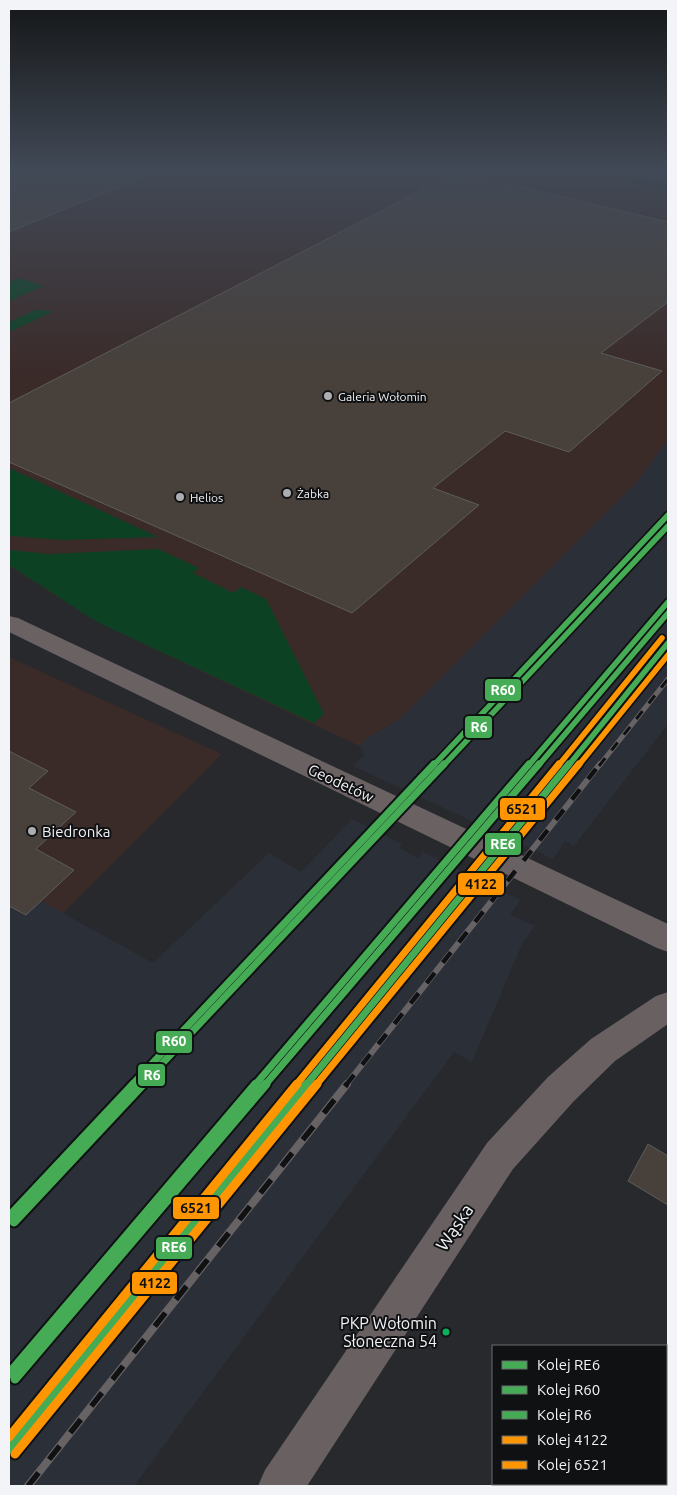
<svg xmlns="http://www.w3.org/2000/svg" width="677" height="1495" font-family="Ubuntu,sans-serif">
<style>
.commercial{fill:#3a2a28}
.built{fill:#2b2f38}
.green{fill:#0c4124}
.building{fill:#48403a;stroke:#5d5d5d}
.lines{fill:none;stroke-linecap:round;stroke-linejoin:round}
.minor{fill:#696062;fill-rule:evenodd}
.major{fill:#6a6163;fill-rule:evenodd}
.rail-far2-casing{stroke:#676264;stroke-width:5}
.rail-far1-casing{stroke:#676264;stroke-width:6}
.rail-casing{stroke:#676264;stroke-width:8}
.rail-far2{stroke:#101113;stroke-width:3;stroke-dasharray:10;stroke-linecap:butt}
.rail-far1{stroke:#101113;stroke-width:4.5;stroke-dasharray:13;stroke-linecap:butt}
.rail{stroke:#101113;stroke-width:5.5;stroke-dasharray:17;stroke-linecap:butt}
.rail-1-far2-casing{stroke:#101113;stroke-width:9}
.rail-1-far1-casing{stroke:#101113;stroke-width:11}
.rail-1-casing{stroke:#101113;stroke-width:13}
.rail-2-far2-casing{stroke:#101113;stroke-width:9}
.rail-2-far1-casing{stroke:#101113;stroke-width:11}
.rail-2-casing{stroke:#101113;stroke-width:13}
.rail-3-far2-casing{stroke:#101113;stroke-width:9}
.rail-3-far1-casing{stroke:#101113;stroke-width:11}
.rail-3-casing{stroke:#101113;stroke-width:13}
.rail-4-far2-casing{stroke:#101113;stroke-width:9}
.rail-4-far1-casing{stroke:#101113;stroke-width:11}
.rail-4-casing{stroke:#101113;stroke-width:13}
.rail-5-far2-casing{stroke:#101113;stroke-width:9}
.rail-5-far1-casing{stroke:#101113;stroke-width:11}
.rail-5-casing{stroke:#101113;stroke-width:13}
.rail-1-far2{stroke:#45ab55;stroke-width:5.5}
.rail-1-far1{stroke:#45ab55;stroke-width:7}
.rail-1{stroke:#45ab55;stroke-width:9}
.rail-2-far2{stroke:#45ab55;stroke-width:5.5}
.rail-2-far1{stroke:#45ab55;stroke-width:7}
.rail-2{stroke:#45ab55;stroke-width:9}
.rail-3-far2{stroke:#45ab55;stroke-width:5.5}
.rail-3-far1{stroke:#45ab55;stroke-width:7}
.rail-3{stroke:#45ab55;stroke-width:9}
.rail-4-far2{stroke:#ff9500;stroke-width:5.5}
.rail-4-far1{stroke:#ff9500;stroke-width:7}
.rail-4{stroke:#ff9500;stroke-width:9}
.rail-5-far2{stroke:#ff9500;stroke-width:5.5}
.rail-5-far1{stroke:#ff9500;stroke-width:7}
.rail-5{stroke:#ff9500;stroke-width:9}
.poi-dot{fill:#acadb0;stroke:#101113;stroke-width:2}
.bus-dot{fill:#0daf5c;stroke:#101113;stroke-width:2}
.labels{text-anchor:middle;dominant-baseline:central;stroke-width:4;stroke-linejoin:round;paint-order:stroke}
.far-poi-label{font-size:12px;fill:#f3f4f7;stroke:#101113;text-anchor:start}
.street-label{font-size:15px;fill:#f3f4f7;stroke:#101113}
.poi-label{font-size:15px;fill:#f3f4f7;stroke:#101113;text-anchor:start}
.near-bus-label{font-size:16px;fill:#f3f4f7;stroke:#101113;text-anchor:end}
.near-street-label{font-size:18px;fill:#f3f4f7;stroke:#101113}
.line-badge{stroke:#101113;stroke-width:2}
.badge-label{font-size:14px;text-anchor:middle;font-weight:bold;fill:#fff}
.pale-badge-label{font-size:14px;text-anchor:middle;font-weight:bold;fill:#111}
</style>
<rect width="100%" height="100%" fill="#27292c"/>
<path class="commercial" d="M9,169H565L668,191V439L638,481L400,719L369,737L359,746L97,622L9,566Z
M9,657L222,754L62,914L9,884Z"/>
<path class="built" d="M599,169H668V183Z
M668,439V724L574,846L565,841L553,859L353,766L365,755L359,746L369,737L400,719L638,481Z
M352,819L402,844L400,848L418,858L423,852L521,900L510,915L535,926L522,944L472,1062L454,1052L134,1486H9V883L153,963L269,853L301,872Z"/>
<path class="green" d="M20,278L43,286L9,301V282Z
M35,310L54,311L9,332V322Z
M9,468L158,537L61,540L9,536Z
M158,549L199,568L193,573L233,593L241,587L266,599L324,714L314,723L97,622L9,565V550L49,554Z"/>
<path class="building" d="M36,169H161V170L9,232V179Z
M457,172L668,222V302L601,353L662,371L569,452L505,431L433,488L479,505L352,613L9,462V403Z
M9,751L48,771L29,788L76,812L36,849L74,870L26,915L9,906Z
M648,1144L668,1156V1205L628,1181Z"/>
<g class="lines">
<path class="minor" d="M668,992V1024L615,1061L574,1101L513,1169L307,1486H258L265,1470L487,1143L548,1077L591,1039L656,996Z"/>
<path class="major" d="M9,616L18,618L668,924V952L657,948L9,632Z"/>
<defs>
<path id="rail-far2" d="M599,766L668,679"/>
<path id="rail-far1" d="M346,1085L600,764"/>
<path id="rail" d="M28,1486L347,1084"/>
</defs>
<use href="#rail-far2" class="rail-far2-casing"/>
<use href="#rail-far1" class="rail-far1-casing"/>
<use href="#rail" class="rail-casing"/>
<use href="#rail-far2" class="rail-far2"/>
<use href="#rail-far1" class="rail-far1"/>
<use href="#rail" class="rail"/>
<defs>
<path id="rail-1-far2" d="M568,766L668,643"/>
<path id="rail-1-far1" d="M306,1085L569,764"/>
<path id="rail-1" d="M9,1449L307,1084"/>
<path id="rail-2-far2" d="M433,766L668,515
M528,766L668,602"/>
<path id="rail-2-far1" d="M132,1085L434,764
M255,1085L529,764"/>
<path id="rail-2" d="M9,1217L134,1084
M9,1374L256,1084"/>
<path id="rail-3-far2" d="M443,766L668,526
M538,766L668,613"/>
<path id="rail-3-far1" d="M142,1085L444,764
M265,1085L539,764"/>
<path id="rail-3" d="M14,1222L143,1084
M15,1379L266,1084"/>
<path id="rail-4-far2" d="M578,766L668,655"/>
<path id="rail-4-far1" d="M316,1085L579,764"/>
<path id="rail-4" d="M15,1454L317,1084"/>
<path id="rail-5-far2" d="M558,766L662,638"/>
<path id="rail-5-far1" d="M296,1085L559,764"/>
<path id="rail-5" d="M9,1437L297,1084"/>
</defs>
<use href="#rail-1-far2" class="rail-1-far2-casing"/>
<use href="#rail-1-far1" class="rail-1-far1-casing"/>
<use href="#rail-1" class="rail-1-casing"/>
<use href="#rail-2-far2" class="rail-2-far2-casing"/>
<use href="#rail-2-far1" class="rail-2-far1-casing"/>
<use href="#rail-2" class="rail-2-casing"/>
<use href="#rail-3-far2" class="rail-3-far2-casing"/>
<use href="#rail-3-far1" class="rail-3-far1-casing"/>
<use href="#rail-3" class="rail-3-casing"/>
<use href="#rail-4-far2" class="rail-4-far2-casing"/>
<use href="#rail-4-far1" class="rail-4-far1-casing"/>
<use href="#rail-4" class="rail-4-casing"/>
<use href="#rail-5-far2" class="rail-5-far2-casing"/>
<use href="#rail-5-far1" class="rail-5-far1-casing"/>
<use href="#rail-5" class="rail-5-casing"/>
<use href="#rail-1-far2" class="rail-1-far2"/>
<use href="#rail-1-far1" class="rail-1-far1"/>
<use href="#rail-1" class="rail-1"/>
<use href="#rail-2-far2" class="rail-2-far2"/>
<use href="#rail-2-far1" class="rail-2-far1"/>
<use href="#rail-2" class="rail-2"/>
<use href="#rail-3-far2" class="rail-3-far2"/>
<use href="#rail-3-far1" class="rail-3-far1"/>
<use href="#rail-3" class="rail-3"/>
<use href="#rail-4-far2" class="rail-4-far2"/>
<use href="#rail-4-far1" class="rail-4-far1"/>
<use href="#rail-4" class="rail-4"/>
<use href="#rail-5-far2" class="rail-5-far2"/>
<use href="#rail-5-far1" class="rail-5-far1"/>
<use href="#rail-5" class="rail-5"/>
</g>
<linearGradient id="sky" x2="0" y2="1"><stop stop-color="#151718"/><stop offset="0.45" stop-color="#414956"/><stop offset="1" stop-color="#414956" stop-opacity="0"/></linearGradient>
<rect width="677" height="378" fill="url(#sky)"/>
<g class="poi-dot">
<circle cx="328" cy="396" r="5"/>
<circle cx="287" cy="493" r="5"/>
<circle cx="180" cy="497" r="5"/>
<circle cx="32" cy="831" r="5"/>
</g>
<circle class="bus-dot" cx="446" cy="1332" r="4.5"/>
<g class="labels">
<g class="far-poi-label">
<text x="338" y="396">Galeria Wołomin</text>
<text x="297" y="493">Żabka</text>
<text x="190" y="497">Helios</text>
</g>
<g class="street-label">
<text transform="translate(341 783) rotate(25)">Geodetów</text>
</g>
<g class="poi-label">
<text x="42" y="831">Biedronka</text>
</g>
<g class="near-bus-label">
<text x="437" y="1323">PKP Wołomin<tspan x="437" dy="18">Słoneczna 54</tspan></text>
</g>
<g class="near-street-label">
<text transform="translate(454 1227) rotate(-56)">Wąska</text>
</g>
</g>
<g class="line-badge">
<rect x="484" y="678" width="38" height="24" rx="5" fill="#45ab55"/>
<rect x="464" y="715" width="29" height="24" rx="5" fill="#45ab55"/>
<rect x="499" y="797" width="47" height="24" rx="5" fill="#ff9500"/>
<rect x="484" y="832" width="38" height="24" rx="5" fill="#45ab55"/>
<rect x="457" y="872" width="48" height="24" rx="5" fill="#ff9500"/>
<rect x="155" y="1030" width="38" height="24" rx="5" fill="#45ab55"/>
<rect x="137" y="1063" width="29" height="24" rx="5" fill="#45ab55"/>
<rect x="172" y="1196" width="48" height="24" rx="5" fill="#ff9500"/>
<rect x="155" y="1236" width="38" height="24" rx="5" fill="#45ab55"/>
<rect x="131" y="1271" width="47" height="24" rx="5" fill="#ff9500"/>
</g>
<g class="badge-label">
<text x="503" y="695">R60</text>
<text x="479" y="732">R6</text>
<text x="503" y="849">RE6</text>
<text x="174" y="1046">R60</text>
<text x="152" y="1080">R6</text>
<text x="174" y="1252">RE6</text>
</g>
<g class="pale-badge-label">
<text x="522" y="814">6521</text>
<text x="481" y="889">4122</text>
<text x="196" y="1213">6521</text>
<text x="155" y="1288">4122</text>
</g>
<rect width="677" height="1495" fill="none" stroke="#f3f4f7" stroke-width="20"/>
<rect x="492" y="1345" width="175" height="140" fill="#101113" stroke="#6b6c6e"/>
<rect x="502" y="1361" width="25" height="8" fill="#45ab55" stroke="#6b6c6e"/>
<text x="537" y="1370" font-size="15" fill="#f3f4f7">Kolej RE6</text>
<rect x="502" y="1386" width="25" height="8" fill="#45ab55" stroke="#6b6c6e"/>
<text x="537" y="1395" font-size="15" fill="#f3f4f7">Kolej R60</text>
<rect x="502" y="1411" width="25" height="8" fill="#45ab55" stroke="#6b6c6e"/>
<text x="537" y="1420" font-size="15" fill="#f3f4f7">Kolej R6</text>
<rect x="502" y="1436" width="25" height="8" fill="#ff9500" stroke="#6b6c6e"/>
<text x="537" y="1445" font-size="15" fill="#f3f4f7">Kolej 4122</text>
<rect x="502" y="1461" width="25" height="8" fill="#ff9500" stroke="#6b6c6e"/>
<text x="537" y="1470" font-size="15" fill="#f3f4f7">Kolej 6521</text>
</svg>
